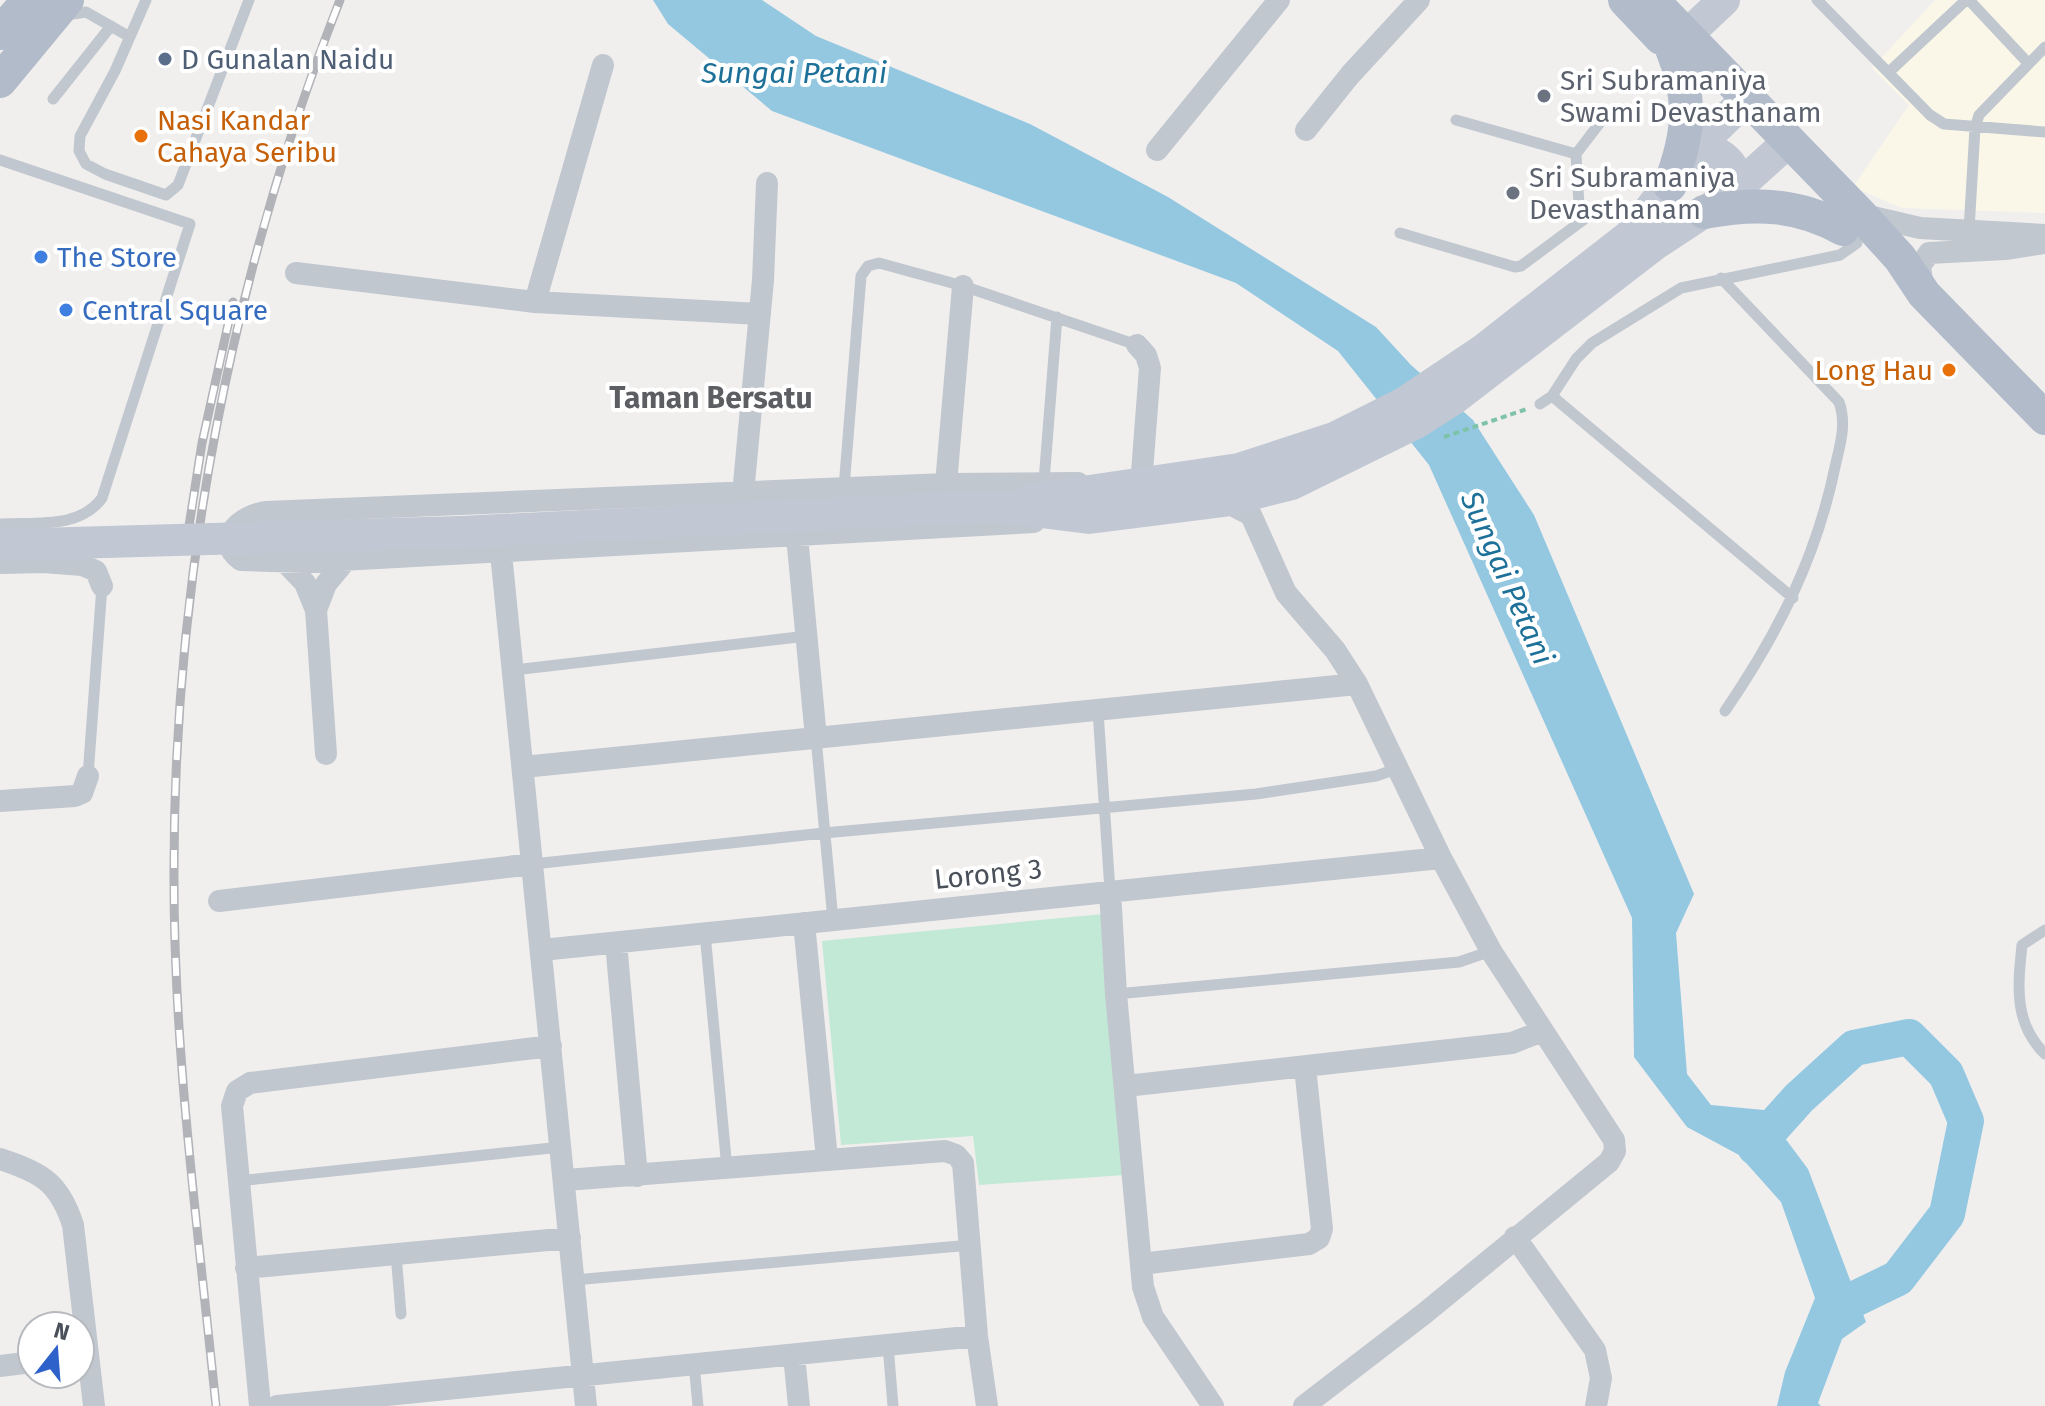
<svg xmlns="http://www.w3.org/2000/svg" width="2045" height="1406" font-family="'Fira Sans',sans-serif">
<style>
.commercial{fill:#faf7e9}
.green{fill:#c2e9d5}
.water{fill:#94c8e1}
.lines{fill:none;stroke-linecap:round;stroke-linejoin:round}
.river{stroke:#94c8e1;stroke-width:36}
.path{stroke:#7ec3a9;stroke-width:4;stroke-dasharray:6 4;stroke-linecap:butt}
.lane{stroke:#c1c7cf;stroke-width:11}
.street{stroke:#c1c7cf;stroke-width:22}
.secondary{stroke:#c1c8d3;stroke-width:32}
.primary{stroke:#b1bbca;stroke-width:34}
.rail-casing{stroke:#b1b3b8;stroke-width:9}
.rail{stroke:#fff;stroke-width:6;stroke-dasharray:18;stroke-linecap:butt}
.secondary-bridge{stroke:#c1c8d3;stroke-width:32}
.service-dot{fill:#5c6f8a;stroke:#fff;stroke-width:3}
.worship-dot{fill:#6b7280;stroke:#fff;stroke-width:3}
.food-dot{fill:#e8710a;stroke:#fff;stroke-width:3}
.shop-dot{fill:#3f7fe0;stroke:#fff;stroke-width:3}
.labels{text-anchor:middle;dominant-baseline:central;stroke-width:8;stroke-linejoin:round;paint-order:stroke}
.service-label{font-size:28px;fill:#4e5e75;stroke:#fff;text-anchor:start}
.worship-label{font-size:28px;fill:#5b616d;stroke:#fff;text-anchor:start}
.food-label{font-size:28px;fill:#c56008;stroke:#fff;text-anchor:start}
.shop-label{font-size:28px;fill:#366cbe;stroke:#fff;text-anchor:start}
.street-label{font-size:28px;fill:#495059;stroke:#fff}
.water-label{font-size:30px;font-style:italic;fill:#1d7098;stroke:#fff}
.neighbourhood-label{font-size:30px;font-weight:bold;fill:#5c5e62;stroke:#fff}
</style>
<rect width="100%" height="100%" fill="#f1efee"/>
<path class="commercial" d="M1935,0H2045V213L1902,208L1853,187L1909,105L1872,68Z"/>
<path class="green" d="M1103,914L1125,1175L979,1185L973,1136L841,1145L822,941Z"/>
<path class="water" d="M653,0H762L816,36L1030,124L1168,197L1376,327L1411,365L1473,420L1534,515L1694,894L1676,933L1687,1074L1711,1105L1764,1110L1808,1169L1866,1322L1842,1339L1818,1403L1821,1406H1777L1785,1372L1815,1298L1781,1202L1739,1155L1687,1127L1634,1057L1632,918L1429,465L1338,351L1236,283L772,111L668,24Z"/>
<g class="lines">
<path class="river" d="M1755,1147L1799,1098L1854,1048L1909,1037L1946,1074L1966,1121L1947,1214L1898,1278L1834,1309"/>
<path class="path" d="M1444,437L1527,409"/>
<path class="lane" d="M146,0L115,71L80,136L79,151L86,164L105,174L166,195L178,185L249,0
M1817,0L1930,115L1944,124L2045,132
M1969,0L2028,63
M66,15L86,12L130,37
M1889,72L1966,0
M53,99L111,26
M1456,120L1576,154
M0,160L190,224L102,498C80,529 35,522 0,524
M1580,222L1576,154L1609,111
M1969,230L1975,128L1979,115L2045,47
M1400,233L1515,267L1521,266L1602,206L1619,209L1634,227
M1721,278L1839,402C1847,424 1840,445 1835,467C1816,559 1777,635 1725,711
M1552,396L1793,598
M1540,404L1552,396L1576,359L1592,343L1681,288L1840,255L1857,243
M1044,481L1057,317
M844,488L861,276L868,266L879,263L963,286L1137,345
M514,670L807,636
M1098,711L1110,891
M816,738L833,920
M88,776L102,586
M533,864L824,833L1256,794L1376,776L1399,768
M2045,930L2022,945C2018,984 2013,1023 2045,1054
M705,933L727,1169
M1116,994L1459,962L1491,951
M238,1181L561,1147
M396,1254L401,1314
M574,1280L971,1245
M888,1345L893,1406
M694,1364L698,1406"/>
<path class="street" d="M1306,130L1350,75L1419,0
M1157,150L1279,0
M1860,214L1920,228L2045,235
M296,273L535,302L760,314
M1923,288L1920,266L1929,253L2005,249L2045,243
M535,302L603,65
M1137,345L1146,355L1150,368L1141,485
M946,484L963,286
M743,494L763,280L767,183
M1224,501L1251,515L1286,593L1335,650L1357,684L1441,858L1491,951L1614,1140L1615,1151L1609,1162L1425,1313L1304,1406
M1034,522L306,562L241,560C212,539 242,515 266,512L946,484L1078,483
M797,536L816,738
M501,553L586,1406
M285,562L305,583L316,610L326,754
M0,563L43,562L82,565L96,571L102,586
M316,610L326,584L345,561
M523,767L1357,684
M0,801L75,796L82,793L88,776
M1110,891L1116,994L1143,1287L1153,1317L1213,1406
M219,901L533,864
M804,923L827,1159
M616,943L637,1176
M542,950L1441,858
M1126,1086L1512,1043L1540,1032
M0,1159C42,1173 59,1182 73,1225L94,1406
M566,1180L945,1151L956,1155L963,1163L977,1336L987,1406
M1515,1237L1595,1350L1601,1378L1596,1406
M1141,1264L1309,1244L1319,1238L1322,1229L1305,1067
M246,1268L570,1238
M794,1355L799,1406
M0,1366L32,1362
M260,1406L232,1106L237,1091L250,1083L551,1046
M277,1406L977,1336"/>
<path class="secondary" d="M1672,49L1724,0
M1696,150C1721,149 1737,163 1737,188
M1028,500L1239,469L1334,438L1404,403L1483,350L1629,236L1703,141L1746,99
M994,506L1089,518L1224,501L1292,484L1416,423L1455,398L1654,245L1727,197L1788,142"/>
<path class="primary" d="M1625,0L1661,38
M1652,0L1859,213L1900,258L1924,294L2045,418
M0,33L29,0
M0,81L67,0
M1670,185C1689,135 1693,100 1672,49
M1704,212C1755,203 1797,203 1843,229"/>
<defs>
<path id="rail" d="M186,545L202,443L233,302
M216,1406C198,1228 173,1049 174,869C174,574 232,274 340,0"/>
</defs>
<use href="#rail" class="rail-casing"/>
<use href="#rail" class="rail"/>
<path class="secondary-bridge" d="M0,545L461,532L994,506"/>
</g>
<circle class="service-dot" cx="165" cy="59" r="8"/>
<g class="worship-dot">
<circle cx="1544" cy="96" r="8"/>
<circle cx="1513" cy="193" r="8"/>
</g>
<g class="food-dot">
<circle cx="141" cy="136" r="8"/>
<circle cx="1949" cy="370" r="8"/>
</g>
<g class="shop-dot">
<circle cx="41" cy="257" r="8"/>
<circle cx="66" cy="310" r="8"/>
</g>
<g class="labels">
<g class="service-label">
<text x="181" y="59">D Gunalan Naidu</text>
</g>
<g class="worship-label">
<text x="1560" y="80">Sri Subramaniya<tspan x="1560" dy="32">Swami Devasthanam</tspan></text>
<text x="1529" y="177">Sri Subramaniya<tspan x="1529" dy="32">Devasthanam</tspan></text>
</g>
<g class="food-label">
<text x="157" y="120">Nasi Kandar<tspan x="157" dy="32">Cahaya Seribu</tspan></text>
<text x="1933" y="370" text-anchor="end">Long Hau</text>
</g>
<g class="shop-label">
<text x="57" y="257">The Store</text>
<text x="82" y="310">Central Square</text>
</g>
<g class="street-label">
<text transform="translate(988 874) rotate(-6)">Lorong 3</text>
</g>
<g class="water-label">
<text x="794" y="73">Sungai Petani</text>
<text transform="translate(1507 578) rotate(66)">Sungai Petani</text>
</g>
<g class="neighbourhood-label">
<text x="711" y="398">Taman Bersatu</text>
</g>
</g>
<g transform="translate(56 1350) rotate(17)"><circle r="38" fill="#ffffff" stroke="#b6b9bd" stroke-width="2"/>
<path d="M0-6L14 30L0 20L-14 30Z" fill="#2f61ca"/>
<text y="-12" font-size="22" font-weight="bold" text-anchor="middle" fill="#495059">N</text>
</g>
</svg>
